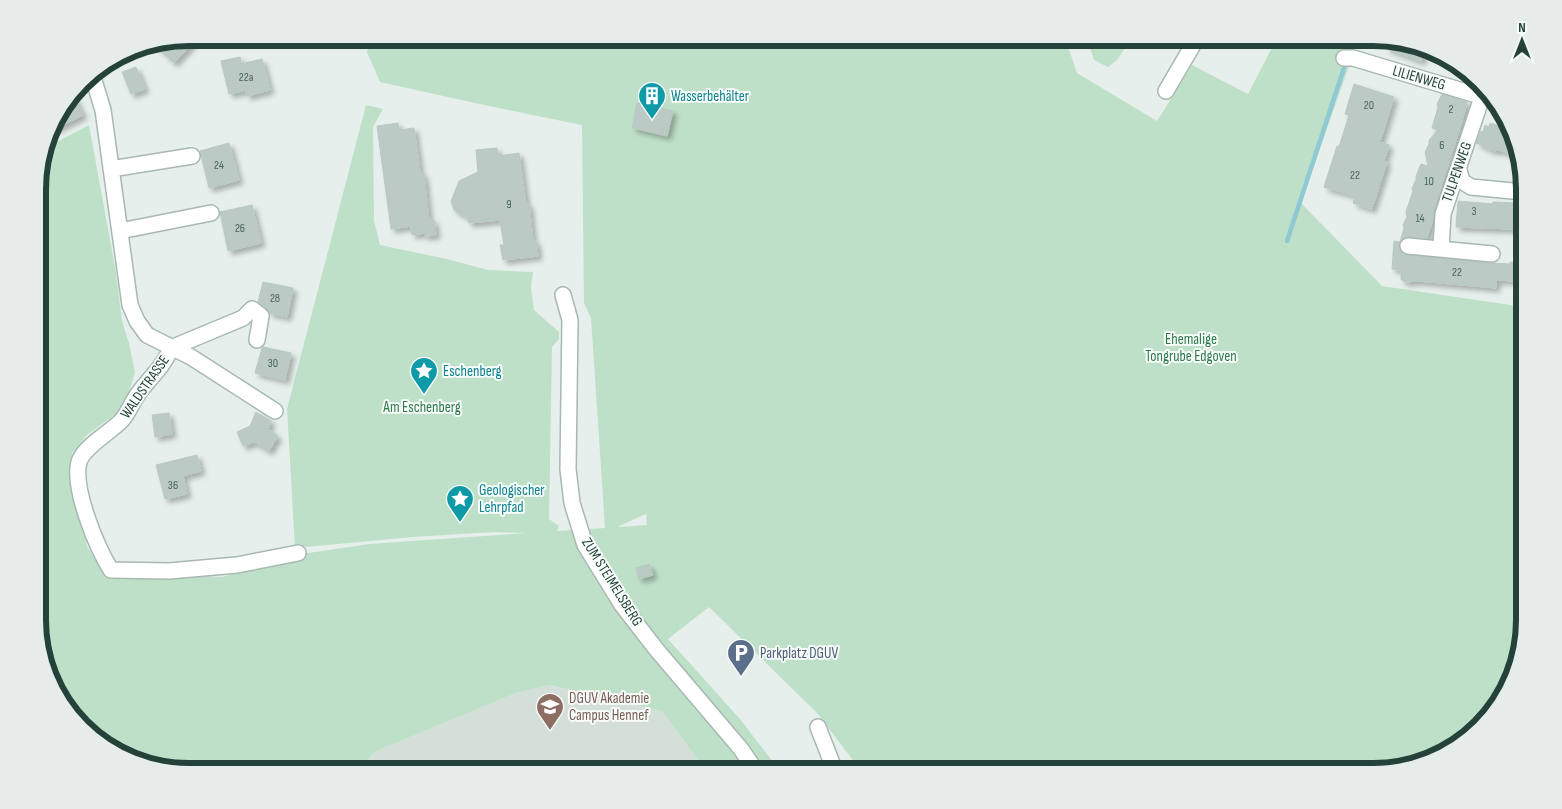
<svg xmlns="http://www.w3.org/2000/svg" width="1562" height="809" font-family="'Sofia Sans Condensed',sans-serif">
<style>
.built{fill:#d4dfda}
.green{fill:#bfe0c8;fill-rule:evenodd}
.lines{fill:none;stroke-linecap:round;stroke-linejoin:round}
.stream{stroke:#8ec9d4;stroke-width:4.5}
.building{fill:#bbcac4;stroke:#b8c9c2;filter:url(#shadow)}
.minor-casing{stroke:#a8b8b2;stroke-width:18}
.minor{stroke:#fff;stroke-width:15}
.labels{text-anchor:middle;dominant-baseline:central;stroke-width:4;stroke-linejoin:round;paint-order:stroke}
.number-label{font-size:12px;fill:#4a645c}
.street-label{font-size:15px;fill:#24423a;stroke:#f7fbf9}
.culture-label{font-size:15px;fill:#0d838f;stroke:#f7fbf9;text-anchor:start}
.park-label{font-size:15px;fill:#2d7a4b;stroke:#f7fbf9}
.service-label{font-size:15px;fill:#4e5e75;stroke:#f7fbf9;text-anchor:start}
.education-label{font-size:15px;fill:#785e54;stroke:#f7fbf9;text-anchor:start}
.rim{fill:none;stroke:#24423a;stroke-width:6}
</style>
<defs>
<filter id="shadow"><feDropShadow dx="4" dy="4" stdDeviation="2.5" flood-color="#0004"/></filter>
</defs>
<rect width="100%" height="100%" fill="#e6efeb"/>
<path class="built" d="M548,685L662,711L706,771H360L374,752L516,693Z"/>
<path class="green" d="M371,38H1065L1077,73L1157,121L1192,65L1248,94L1277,38H1317L1342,48L1350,63L1301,203L1382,286L1524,307V620L1509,686L1457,746L1382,771H861L818,714L709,607L668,639L740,719L780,771H706L662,711L549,685L516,693L374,752L360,771H190L123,756L69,712L39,640L38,179L47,147L89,125L116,273L122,321L129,343L135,372L124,408L87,435L72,453L69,473L85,525L87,546L103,573L222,577L295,555L369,544L527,533L495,532L413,537L295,548L287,409L366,105L383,109L373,127L374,220L380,245L447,259L488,270L533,272L531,287L534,310L559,332V339L552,347L549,519L559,526L557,531L605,528L591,318L584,303L582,125L484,105L380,82L367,52ZM646,514L647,525L619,527V526Z
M1087,38H1132L1117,60L1108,67L1094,60Z"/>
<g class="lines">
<path class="stream" d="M1351,43L1353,38
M1287,241L1344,68"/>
</g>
<path class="building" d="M190,38H197L174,63L154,44Z
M1389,41L1425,50L1421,61L1386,48Z
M240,57L241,64L262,59L270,90L247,96L246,90L229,94L221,61Z
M136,67L145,89L131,94L122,72Z
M1354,84L1394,97L1380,142L1389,145L1384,161L1387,162L1372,209L1353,203L1355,196L1324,187L1337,146L1339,147L1349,115L1345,114Z
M1442,94L1467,102L1461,125L1432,215H1434L1433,219L1427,238L1405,237L1400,241L1399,249L1402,253L1407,255L1491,263L1510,264V262L1523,263L1524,291L1515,281L1496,280V288L1418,281L1405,282L1401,279V270L1392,269L1394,241L1400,242L1404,228L1403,225L1407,217L1406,212L1413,191L1412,188L1416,180V176L1421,164L1428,166L1425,152L1429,144V140L1438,130L1432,128L1438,107L1437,104Z
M74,96L83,115L51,131L53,122Z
M637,103L673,111L667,136L632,128Z
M398,123L399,130L414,128L420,172L424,175L429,220H434L436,235L425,236L424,233L412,235L411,226L391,229L377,126Z
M1490,123L1506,128L1505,131L1509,133L1518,156L1498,150L1495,151L1486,148L1484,146L1476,143L1481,131L1483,132L1485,125L1489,127Z
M229,143L239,180L209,188L200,151Z
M497,148L498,156L519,153L526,204H529L533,241H536L538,256L503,260L500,245H504L500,220L469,223L468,218L454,210L451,201L459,181L478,172L476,150Z
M1458,201L1493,204V202L1515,203L1513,229L1456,227Z
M252,205L261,243L228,251L220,212Z
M263,282L293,288L287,317L270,313L267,309L258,302Z
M263,347L291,353L285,380L255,373L262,348Z
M256,412L271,421L268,429L278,436L269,451L254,442L243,446L237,432L250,426Z
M169,413L172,434L155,437L152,415Z
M197,455L201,471L183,476L187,494L165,499L156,465Z
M649,564L653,575L639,579L636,568Z"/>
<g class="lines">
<defs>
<path id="minor" d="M1344,58H1353L1493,100
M92,74L103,110L130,305L137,321L147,335L191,357L275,411
M1166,91L1197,38
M111,169L192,156
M1459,170L1462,181L1471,187L1523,192
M120,231L211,213
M1408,246L1492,254
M1441,249L1443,214L1482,97
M563,295L570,320L568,469L572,503L585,545L622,605L656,649L741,749L756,771
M171,348C163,368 150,377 138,394C132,402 129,412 122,420C111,432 83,447 79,462C72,488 97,548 111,570L169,571L237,565L298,553
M171,348L243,318L252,309L261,316L257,340
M818,727L835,771"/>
</defs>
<use href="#minor" class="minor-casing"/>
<use href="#minor" class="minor"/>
</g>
<defs>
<symbol id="building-pin" viewBox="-11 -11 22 30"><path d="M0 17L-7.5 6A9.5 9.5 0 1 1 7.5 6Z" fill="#0f9aa8" stroke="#f7fbf9"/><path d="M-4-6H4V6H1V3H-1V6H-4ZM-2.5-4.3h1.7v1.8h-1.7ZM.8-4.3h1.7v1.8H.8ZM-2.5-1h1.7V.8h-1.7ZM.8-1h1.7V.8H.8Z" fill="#fff"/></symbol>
<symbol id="sight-pin" viewBox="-11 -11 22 30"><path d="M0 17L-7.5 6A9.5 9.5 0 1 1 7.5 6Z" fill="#0f9aa8" stroke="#f7fbf9"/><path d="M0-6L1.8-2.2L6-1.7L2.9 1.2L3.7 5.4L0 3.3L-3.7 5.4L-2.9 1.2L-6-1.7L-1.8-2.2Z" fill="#fff"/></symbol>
<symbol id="parking-pin" viewBox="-11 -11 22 30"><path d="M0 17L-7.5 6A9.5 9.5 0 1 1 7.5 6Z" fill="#5c6f8a" stroke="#f7fbf9"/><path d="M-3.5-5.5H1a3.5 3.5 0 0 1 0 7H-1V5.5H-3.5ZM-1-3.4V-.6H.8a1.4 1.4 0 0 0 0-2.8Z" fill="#fff"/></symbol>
<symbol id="university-pin" viewBox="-11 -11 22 30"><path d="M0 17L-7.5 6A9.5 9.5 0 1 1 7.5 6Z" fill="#8d6e63" stroke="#f7fbf9"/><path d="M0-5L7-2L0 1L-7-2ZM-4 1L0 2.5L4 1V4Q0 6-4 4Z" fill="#fff"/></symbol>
</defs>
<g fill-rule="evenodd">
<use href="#building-pin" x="636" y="80" width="32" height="43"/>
<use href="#sight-pin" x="408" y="355" width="32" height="43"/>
<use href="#sight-pin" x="444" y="483" width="32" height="43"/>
<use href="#parking-pin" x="725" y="637" width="32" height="43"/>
<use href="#university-pin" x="534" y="691" width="32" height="43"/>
</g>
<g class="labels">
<g class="number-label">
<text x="246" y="77">22a</text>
<text x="1369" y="105">20</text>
<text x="1451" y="109">2</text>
<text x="1442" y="145">6</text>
<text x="219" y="165">24</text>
<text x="1355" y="175">22</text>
<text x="1429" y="181">10</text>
<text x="509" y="204">9</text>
<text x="1474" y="211">3</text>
<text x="1420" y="218">14</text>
<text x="240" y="228">26</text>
<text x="1457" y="272">22</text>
<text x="275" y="298">28</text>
<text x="273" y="363">30</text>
<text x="173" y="485">36</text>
</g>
<g class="street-label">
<text transform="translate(1419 78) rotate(16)">LILIENWEG</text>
<text transform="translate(1457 172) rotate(-71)">TULPENWEG</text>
<text transform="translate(145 387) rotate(-55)">WALDSTRASSE</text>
<text transform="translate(612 582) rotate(58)">ZUM STEIMELSBERG</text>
</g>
<g class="culture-label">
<text x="671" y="96">Wasserbehälter</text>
<text x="443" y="371">Eschenberg</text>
<text x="479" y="490">Geologischer<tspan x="479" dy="17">Lehrpfad</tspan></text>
</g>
<g class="park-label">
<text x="1191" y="339">Ehemalige<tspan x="1191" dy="17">Tongrube Edgoven</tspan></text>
<text x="422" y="407">Am Eschenberg</text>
</g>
<g class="service-label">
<text x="760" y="653">Parkplatz DGUV</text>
</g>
<g class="education-label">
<text x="569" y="698">DGUV Akademie<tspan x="569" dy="17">Campus Hennef</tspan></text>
</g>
</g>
<path d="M0 0H1562V809H0ZM189 46H1373A143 143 0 0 1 1516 189V620A143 143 0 0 1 1373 763H189A143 143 0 0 1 46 620V189A143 143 0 0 1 189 46Z" fill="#e6ecea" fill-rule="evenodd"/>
<path class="rim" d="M189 46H1373A143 143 0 0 1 1516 189V620A143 143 0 0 1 1373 763H189A143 143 0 0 1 46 620V189A143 143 0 0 1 189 46Z"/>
<g transform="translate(1522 40)" stroke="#f7fbf9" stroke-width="4" paint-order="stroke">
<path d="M0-4L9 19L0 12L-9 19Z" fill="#24423a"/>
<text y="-8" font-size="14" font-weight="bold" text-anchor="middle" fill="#24423a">N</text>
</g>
</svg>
